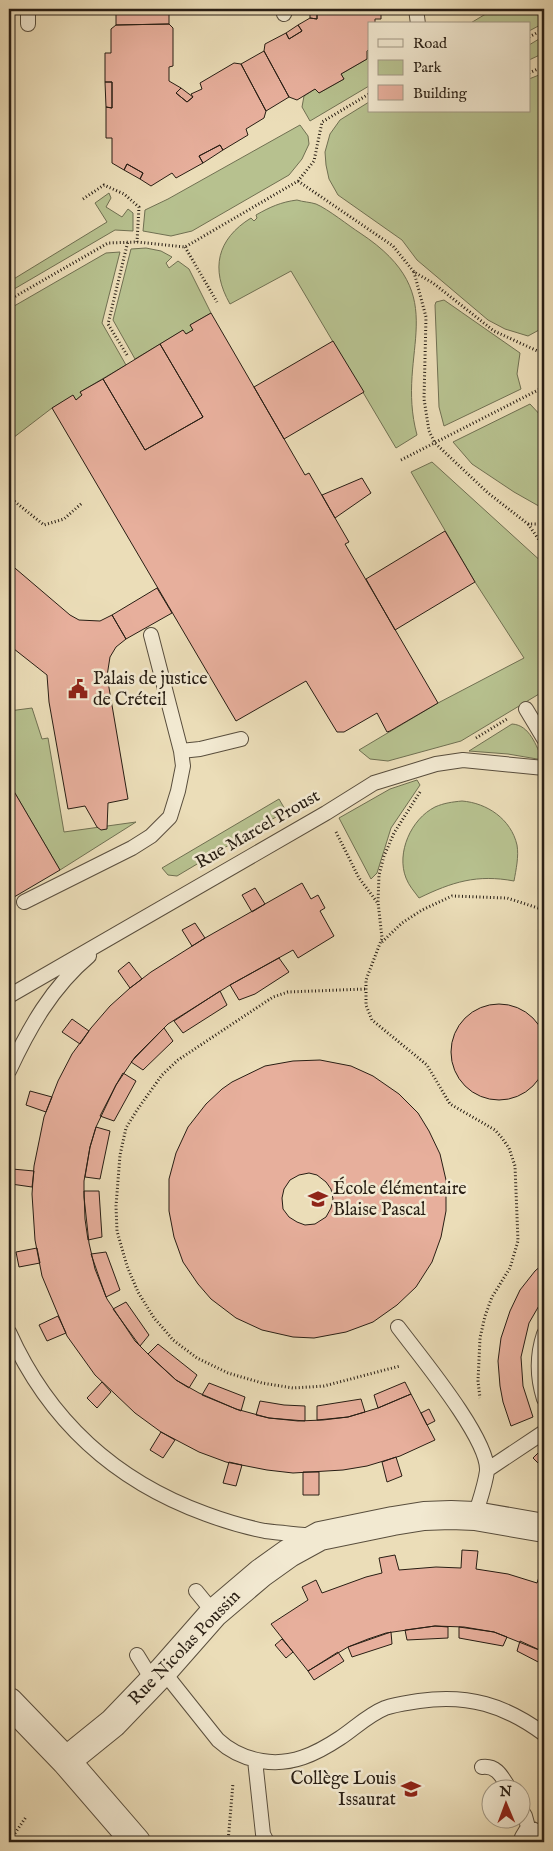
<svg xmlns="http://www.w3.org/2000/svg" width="553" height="1851" font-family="'IM FELL English',serif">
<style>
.green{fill:#b7c18f;stroke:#707052}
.building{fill:#e7af9c;stroke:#281e14;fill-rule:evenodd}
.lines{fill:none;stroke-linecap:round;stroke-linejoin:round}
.lane-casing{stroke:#594e3d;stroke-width:16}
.street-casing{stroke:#594e3d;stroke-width:30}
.path{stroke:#281e14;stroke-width:3;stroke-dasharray:1 2.5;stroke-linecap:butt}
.lane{stroke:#f2e9d1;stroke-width:14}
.street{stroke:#f2e9d1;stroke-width:28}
.labels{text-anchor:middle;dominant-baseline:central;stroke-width:5;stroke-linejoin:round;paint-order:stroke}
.poi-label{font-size:18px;fill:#281e14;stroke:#f2e9d1;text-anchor:start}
.street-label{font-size:18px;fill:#281e14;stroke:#f2e9d1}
</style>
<rect width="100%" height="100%" fill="#ebddb8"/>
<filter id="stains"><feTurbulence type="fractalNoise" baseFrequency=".004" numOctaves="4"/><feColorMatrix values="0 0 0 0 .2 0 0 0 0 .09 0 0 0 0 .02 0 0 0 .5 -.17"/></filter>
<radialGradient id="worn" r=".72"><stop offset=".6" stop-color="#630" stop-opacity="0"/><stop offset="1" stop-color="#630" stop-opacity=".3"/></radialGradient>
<path class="green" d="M494,9H544V23L529,31V24H469Z
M544,36V53L529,60V45Z
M369,49V86L310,121L302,107L304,96L315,89L319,93L344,79L341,74L367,59V51Z
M544,73V324L539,330L528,336L505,329L488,320L417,260L402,240L338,195L329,179L326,165L325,152L330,134L340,120L369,102V111H529V79Z
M300,125L308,136L309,144L302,159L289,175L192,231L171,236L143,231L145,210L168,199Z
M109,193L111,198L106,207L122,217L128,209L133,213V231L115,230L9,292V278L12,280L107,222L95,203Z
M297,200C303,202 310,202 316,204C328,209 349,226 360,233C457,297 394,350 417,435L396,448L291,271L230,304C210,269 217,239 251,218L254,221L257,218L256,215C270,207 281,202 297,200Z
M146,248L161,251L172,257L166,263L169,268L178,261L189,269L211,313L190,325L193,330L186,334L182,331L135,359L113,320L131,249Z
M120,252L102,323L126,365L80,392L82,395L76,400L73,396L52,408L9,441V309L106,253Z
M444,300L520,353L517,374L521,389L444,426L439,407L435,305L436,302Z
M530,404L544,419V509L514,492L472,464L453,442Z
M432,462L544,564V691L461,741L388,761L370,759L359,750L438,703L524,658L475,582L411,472Z
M32,708L42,739L48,738L64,832L136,822L60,870L9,783V711Z
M512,724C530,725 536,746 543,760L508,754L469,751Z
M417,780L420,785L391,828L377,873L371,879L339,818L390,789Z
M279,799L286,811L177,876L168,875L162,868Z
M462,801C487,803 511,819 517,845C519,856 516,870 514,881C477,874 452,882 419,898C414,891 409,886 406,878C396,853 411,819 435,807C444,803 452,802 462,801Z"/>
<path class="building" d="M116,9H169V24L116,25Z
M310,9H317V19L310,18Z
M317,9H381V19H375V24H369V49L367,51V59L341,74L344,79L319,93L315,89L297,100L289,97L264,51L265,44L286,33L289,39L302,31L298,25L310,18L317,19Z
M169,24L173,28V66L169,67V81L181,88L176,93L187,102L193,97L191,94L202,89L200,83L234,63L241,64L266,111L264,118L246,129L248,135L223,150L220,145L199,156L203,163L176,178L172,173L151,186L140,179L143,173L127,164L124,170L112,163V138H106V107L112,108V82H105V53H111V29L116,25Z
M298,25L302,31L289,39L286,33Z
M264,51L289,97L266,111L241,64Z
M105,82H112V108L106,107Z
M181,88L193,97L187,102L176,93Z
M220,145L223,150L203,163L199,156Z
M127,164L143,173L140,179L124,170Z
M211,313L305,475L309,473L335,518L349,542L345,544L438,703L390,731L387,732L377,713L344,732H337L306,681L236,721L52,408L73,395L76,400L82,395L80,392L103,379L145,450L203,417L160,344L183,330L186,334L193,330L190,325Z
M333,341L364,392L284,439L254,387Z
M160,344L203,417L145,450L103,379Z
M362,478L371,493L335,518L322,495Z
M445,531L475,582L395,630L366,579Z
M9,563L70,615L79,620L100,621L112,615L126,639L116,647L110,657L107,676L128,799L108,803L107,829L101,830L97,827L85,806L68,809L49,702L47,675L9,645Z
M157,588L172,613L126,639L112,615Z
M12,788L60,870L9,900V790Z
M302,883L311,899L318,895L325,908L320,911L334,936L298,958L293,950L230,985L168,1024L135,1057L116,1085L96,1127L90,1147L84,1181V1197L89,1243L95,1269L107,1299L135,1341L154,1360L176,1380L199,1393L236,1409L269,1418L298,1421L323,1420L348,1417L378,1408L411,1394L435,1440L400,1456L367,1466L343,1470L293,1473L267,1470L226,1462L199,1452L161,1432L135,1413L95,1375L67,1336L42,1276L35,1240L32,1194L34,1166L44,1117L58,1081L72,1054L91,1028L110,1006L130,988L151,972L205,938Z
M255,888L265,904L252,912L242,895Z
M195,923L205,938L192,946L182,930Z
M279,958L289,972L255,994L239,1000L230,985Z
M129,962L142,979L130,988L118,971Z
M220,991L227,1005L183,1033L174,1021Z
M451 1052a48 48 0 1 1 96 0a48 48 0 1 1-96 0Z
M72,1019L89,1031L80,1044L62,1032Z
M164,1028L173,1041L143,1070L131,1062Z
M320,1060L351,1066L373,1076L399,1094L418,1113L429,1131L440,1154L446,1180V1211L441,1237L432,1262L416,1287L397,1305L373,1322L346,1332L314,1338L293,1337L262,1330L236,1318L211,1299L198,1284L183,1262L174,1237L169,1211V1179L176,1153L188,1127L206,1104L222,1089L232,1082L265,1066L293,1061ZM309,1173L317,1175L326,1182L331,1189L333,1199L331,1208L326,1217L315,1224L305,1225L297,1222L289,1217L283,1209L282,1198L284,1189L290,1180L299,1175Z
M123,1073L136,1081L114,1121L100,1116L116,1085Z
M30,1091L52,1097L46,1112L26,1105Z
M96,1127L110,1131L100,1179L85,1177L90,1147Z
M12,1169L34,1171L32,1187L11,1184Z
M84,1191H99L102,1237L88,1240L85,1219Z
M37,1248L40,1263L19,1267L16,1252Z
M106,1252L120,1290L106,1297L91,1254Z
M544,1263V1297L529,1323L521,1357L523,1386L533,1417L511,1426L503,1402L500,1386L498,1361L501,1338L510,1311L520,1290L535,1271Z
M126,1302L149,1335L140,1346L113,1309Z
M58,1316L66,1333L47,1341L39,1325Z
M158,1344L197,1375L189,1388L176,1380L148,1354Z
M102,1382L111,1392L97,1408L87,1398Z
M405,1382L411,1394L378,1408L374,1395Z
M209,1383L245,1397L241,1411L202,1395Z
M361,1399L365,1412L348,1417L317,1420V1406Z
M260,1401L284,1405L305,1406V1421L269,1418L256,1415Z
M429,1409L435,1421L427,1425L421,1413Z
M161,1432L175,1440L163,1458L150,1450Z
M544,1447V1469L533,1458Z
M396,1457L402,1476L387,1482L382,1462Z
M229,1462L242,1465L236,1486L223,1483Z
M303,1472H319V1495H303Z
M462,1550L478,1551L476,1569L508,1574L537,1583L543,1565L544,1566V1652L494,1632L464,1627L435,1626L386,1633L368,1639L348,1647L308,1671L271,1624L308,1600L302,1587L316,1580L322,1593L366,1577L382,1573L379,1558L395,1555L399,1570L436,1567L461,1568Z
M435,1626L448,1627V1638L407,1640L405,1630Z
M459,1627L494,1632L507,1637L503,1646L459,1638Z
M391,1632L392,1644L352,1657L348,1647Z
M282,1639L293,1652L286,1658L275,1645Z
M520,1641L544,1652V1665L517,1651Z
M338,1652L344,1661L314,1680L308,1671Z"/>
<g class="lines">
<defs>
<path id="lane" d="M416,9L418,24
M284,14L286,9
M28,24V9
M151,635L181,751
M526,709L544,739
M24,902L132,848L151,836L170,817L178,791L183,766L181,751L200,749L241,739
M9,996L326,813L374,783L436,764L463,760L544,768
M9,1071C29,1028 52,987 89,956
M398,1327C419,1355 489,1439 487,1471C485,1486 479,1502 475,1516
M9,1332C49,1421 115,1481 206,1514C225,1521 245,1527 265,1531C281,1533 297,1534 314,1536
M544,1334C537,1355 537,1377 544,1399
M487,1470L544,1432
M196,1591L214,1613
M137,1655L153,1681
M163,1671L218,1740C231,1752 244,1758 262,1761C291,1766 316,1754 340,1738C355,1728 368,1715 385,1708C396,1704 407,1703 419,1701C468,1694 505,1705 544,1734
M255,1760L263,1834L267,1842
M482,1767C497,1765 502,1777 509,1788
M520,1808L525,1816L528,1827L522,1837
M528,1827L539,1832L544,1840"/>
<path id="street" d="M9,1702L66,1761L136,1842
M66,1761L113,1723L163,1671L214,1613L261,1573L289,1553L320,1536L393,1521L424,1516L451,1515L475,1516L544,1528"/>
</defs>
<use href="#lane" class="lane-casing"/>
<use href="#street" class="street-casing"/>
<path class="path" d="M529,37L544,29
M529,73L544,66
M298,181L393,246L414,272L433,283L494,331L544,354
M83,199L104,185L124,194L139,207L137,242
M185,247L217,302
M414,272L426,317L424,399L429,431L435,443L488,493L528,524H544
M9,300L108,243L137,242L185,247L298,181L314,161L322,122L369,94
M127,355L108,324L128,241
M401,460L544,387
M9,497L44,525L64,519L82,503
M528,524L544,547
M476,738L507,719
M420,792L394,833L384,856L379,875L378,902L382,938L366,980V1005L372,1020L427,1065L450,1104L495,1130L502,1138L509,1148L515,1166L518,1241L510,1268L492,1297L485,1316L480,1338L478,1381L480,1398
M336,832L359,878L377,902
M382,942L402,923L422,910L452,896L507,898L544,910
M365,989L288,992L273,997L178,1060L162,1075L137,1110L126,1128L120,1155L116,1206L117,1231L127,1266L138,1292L154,1318L163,1328L173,1340L197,1358L228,1373L262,1383L293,1388L324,1386L400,1366
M9,1842L26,1817
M228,1842L233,1783"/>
<use href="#lane" class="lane"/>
<use href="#street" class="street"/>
</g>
<defs>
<symbol id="civic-bare" viewBox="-9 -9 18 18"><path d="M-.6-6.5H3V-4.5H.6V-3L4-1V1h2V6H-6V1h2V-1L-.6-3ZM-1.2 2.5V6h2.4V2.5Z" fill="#8f2418" stroke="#f2e9d1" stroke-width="2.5" paint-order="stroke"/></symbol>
<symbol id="school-bare" viewBox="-9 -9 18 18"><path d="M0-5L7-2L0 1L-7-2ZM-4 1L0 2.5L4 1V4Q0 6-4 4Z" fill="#8f2418" stroke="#f2e9d1" stroke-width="2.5" paint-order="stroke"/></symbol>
</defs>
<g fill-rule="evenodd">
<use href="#civic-bare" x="64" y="675" width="28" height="28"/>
<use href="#school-bare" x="304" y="1185" width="28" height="28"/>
<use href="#school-bare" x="397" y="1775" width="28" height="28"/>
</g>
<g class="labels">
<g class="poi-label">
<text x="93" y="679">Palais de justice<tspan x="93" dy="21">de Créteil</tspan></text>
<text x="333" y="1189">École élémentaire<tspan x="333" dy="21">Blaise Pascal</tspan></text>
<text x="396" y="1779" text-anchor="end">Collège Louis<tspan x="396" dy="21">Issaurat</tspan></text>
</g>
<g class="street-label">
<text transform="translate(258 830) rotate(-30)">Rue Marcel Proust</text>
<text transform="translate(185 1648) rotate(-46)">Rue Nicolas Poussin</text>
</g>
</g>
<rect width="553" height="1851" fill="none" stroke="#ebddb8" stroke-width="30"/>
<rect x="10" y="10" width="533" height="1831" fill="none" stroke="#281e14" stroke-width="2.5"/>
<rect x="15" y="15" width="523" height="1821" fill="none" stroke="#281e14"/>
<rect x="368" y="22" width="162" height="90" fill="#f2e9d1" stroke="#a19885"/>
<rect x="378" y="39" width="25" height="8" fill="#f2e9d1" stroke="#a19885"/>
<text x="413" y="48" font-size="15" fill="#281e14">Road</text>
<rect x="378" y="60" width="25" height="15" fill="#b7c18f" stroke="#a19885"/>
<text x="413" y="72" font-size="15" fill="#281e14">Park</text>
<rect x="378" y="85" width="25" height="15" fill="#e7af9c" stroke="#a19885"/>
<text x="413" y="98" font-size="15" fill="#281e14">Building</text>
<g transform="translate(506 1804) rotate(359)"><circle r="24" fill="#f2e9d1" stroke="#a19885"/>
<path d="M0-4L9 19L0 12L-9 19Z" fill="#8f2418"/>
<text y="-8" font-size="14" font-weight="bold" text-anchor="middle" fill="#281e14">N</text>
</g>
<rect width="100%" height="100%" filter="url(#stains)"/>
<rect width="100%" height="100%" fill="url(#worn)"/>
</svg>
